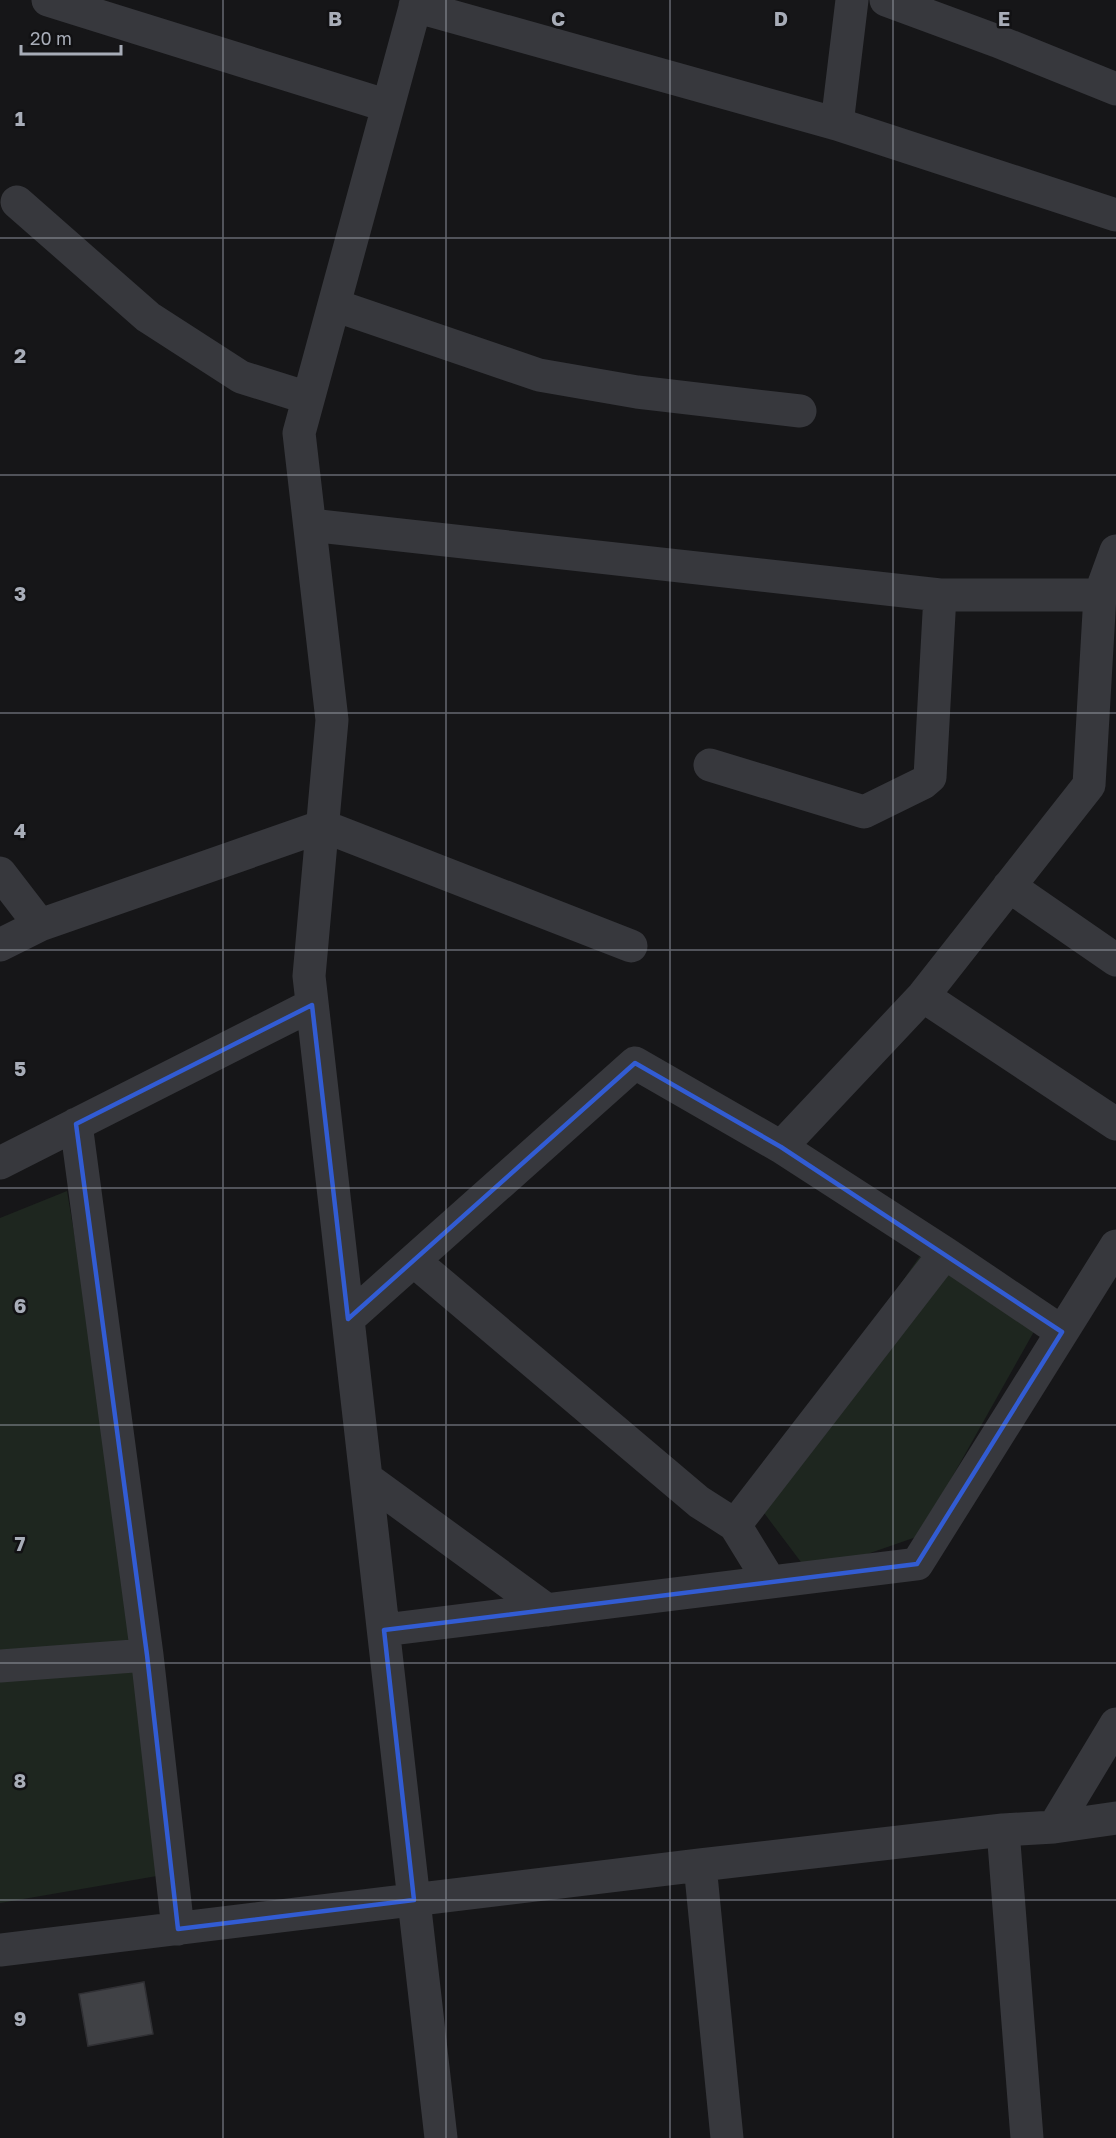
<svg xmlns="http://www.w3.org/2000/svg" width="1116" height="2138" font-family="'Golos Text',sans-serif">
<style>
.green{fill:#1e261f}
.building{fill:#404145;stroke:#303034;stroke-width:1.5}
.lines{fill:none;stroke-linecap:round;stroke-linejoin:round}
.street{stroke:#37383d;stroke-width:33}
.marked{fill:none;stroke:#325cd3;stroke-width:4.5;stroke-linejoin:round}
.grid{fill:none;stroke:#a8adb8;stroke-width:1.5;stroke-opacity:0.55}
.grid-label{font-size:20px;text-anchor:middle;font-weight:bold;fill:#a8adb8;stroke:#111113;stroke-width:5;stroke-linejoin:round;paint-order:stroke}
</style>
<rect width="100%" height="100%" fill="#161618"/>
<path class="green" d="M67,1191L140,1625L157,1876L0,1903V1218Z
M927,1246L1036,1328L919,1536L810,1574L752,1497Z"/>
<path class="building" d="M144,1982L153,2034L88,2046L79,1994Z"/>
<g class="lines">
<path class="street" d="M48,0L388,106
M417,0L299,433L332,720L309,976L441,2138
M886,0L997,41L1116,89
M415,6L837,124L1116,215
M837,124L852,0
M17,202L148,317L241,377L308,398
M334,305L539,375L637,392L800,411
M310,525L940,595H1100
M710,765L864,812L923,783L930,777L940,595
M0,873L40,925
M1009,886L1116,960
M0,945L40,925L323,826L631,946
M923,996L1116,1124
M76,1124L147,1655L178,1929
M781,1147L945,1253L1062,1332
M0,1163L312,1005
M414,1261L699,1502L735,1525L770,1582
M348,1319L635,1063L781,1147L923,996L1089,785L1100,595L1116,551
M366,1478L547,1610
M735,1525L945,1253
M384,1630L917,1564L1116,1246
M0,1666L147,1655
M1054,1827L1116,1724
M1003,1830L1027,2138
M700,1865L727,2138
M0,1950L700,1865L1003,1830L1054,1827L1116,1818"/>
</g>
<path class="marked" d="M312,1005L348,1319L635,1063L781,1147L1062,1332L917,1564L384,1630L414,1900L178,1929L147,1655L76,1124Z"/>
<path class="grid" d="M223,0V2138M446,0V2138M670,0V2138M893,0V2138M0,238H1116M0,475H1116M0,713H1116M0,950H1116M0,1188H1116M0,1425H1116M0,1663H1116M0,1900H1116"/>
<g class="grid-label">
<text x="335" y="26">B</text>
<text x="558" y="26">C</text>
<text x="781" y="26">D</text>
<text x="1004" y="26">E</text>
<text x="20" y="126">1</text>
<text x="20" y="363">2</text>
<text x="20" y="601">3</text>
<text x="20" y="838">4</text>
<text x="20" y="1076">5</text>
<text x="20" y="1313">6</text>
<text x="20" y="1551">7</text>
<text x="20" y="1788">8</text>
<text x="20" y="2026">9</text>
</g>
<path d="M21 45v9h100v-9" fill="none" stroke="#a8adb8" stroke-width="3"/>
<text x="30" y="45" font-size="18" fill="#a8adb8" stroke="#111113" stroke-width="4.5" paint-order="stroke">20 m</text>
</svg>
